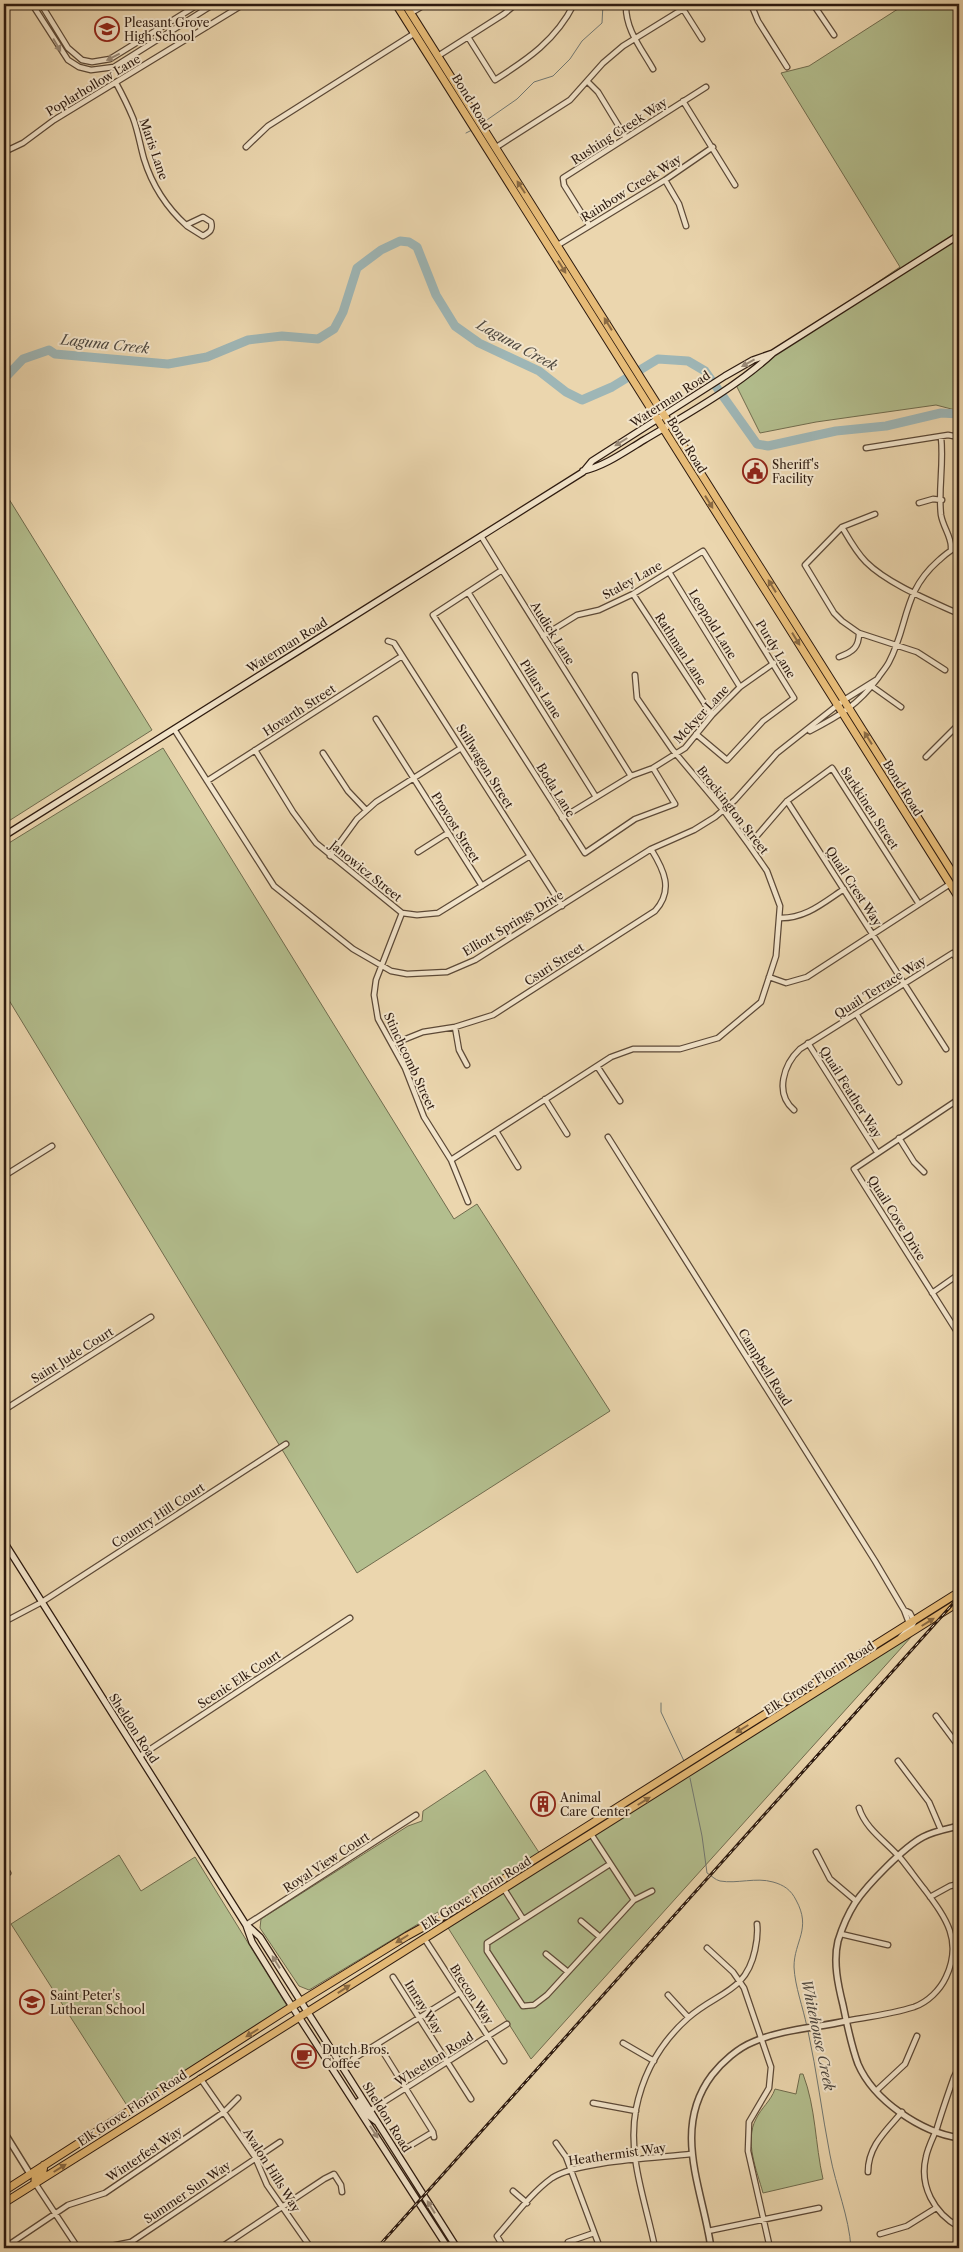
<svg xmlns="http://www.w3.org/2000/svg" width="963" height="2252" font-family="'Libre Caslon Text',serif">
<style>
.green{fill:#b3be8e;stroke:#706c4e}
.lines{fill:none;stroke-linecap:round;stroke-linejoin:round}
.stream{stroke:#717873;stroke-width:1}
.river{stroke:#9eb6b6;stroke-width:9}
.minor-casing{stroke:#5c4937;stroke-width:7}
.tertiary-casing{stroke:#5c4937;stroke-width:8}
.secondary-casing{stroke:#2d1a0f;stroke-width:8}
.primary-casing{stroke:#2d1a0f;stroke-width:9}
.minor{stroke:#f2e4ca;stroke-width:4.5}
.tertiary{stroke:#f2e4ca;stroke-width:5}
.secondary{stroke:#f2e4ca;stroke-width:5.5}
.primary{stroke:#e6bb77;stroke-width:7}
.rail-casing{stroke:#2d1a0f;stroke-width:3}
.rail{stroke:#f2e4ca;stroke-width:1;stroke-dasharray:4;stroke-linecap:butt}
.oneway{fill:#998976}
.oneway2{fill:#8a6a43}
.labels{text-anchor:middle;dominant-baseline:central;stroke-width:4;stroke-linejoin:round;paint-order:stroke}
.poi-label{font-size:12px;fill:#2d1a0f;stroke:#f2e4ca;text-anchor:start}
.street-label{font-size:12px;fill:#2d1a0f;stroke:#f2e4ca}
.water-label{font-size:14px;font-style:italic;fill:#4f4941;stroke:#f2e4ca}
</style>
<rect width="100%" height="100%" fill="#ebd6ae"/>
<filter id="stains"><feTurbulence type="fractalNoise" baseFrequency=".004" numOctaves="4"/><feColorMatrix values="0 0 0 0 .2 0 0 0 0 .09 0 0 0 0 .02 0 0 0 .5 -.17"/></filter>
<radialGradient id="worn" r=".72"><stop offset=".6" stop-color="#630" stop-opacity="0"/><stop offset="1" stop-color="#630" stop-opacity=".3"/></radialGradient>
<path class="green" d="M901,4H959V411L936,405L816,422L760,433L735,383L788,343L900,267L781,73L809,66L901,7Z
M4,491L152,730L4,824Z
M163,748L454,1219L477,1204L610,1411L357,1573L4,992V846Z
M948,1596L531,2059L438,1912L309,1990L299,1986L260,1928L261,1919L408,1826L422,1821L423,1811L485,1770L540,1854Z
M119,1855L141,1891L195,1857L287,2006L128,2107L11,1924Z
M800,2074H803C816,2108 815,2144 823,2179L763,2193C757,2171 744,2141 756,2119C761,2108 771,2101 775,2089L796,2094Z"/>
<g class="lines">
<path class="stream" d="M484,122L517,99L534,82L553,76L570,59L582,41L602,23L603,4
M466,133L472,130
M661,1703V1712L684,1761
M690,1778L702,1836L707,1873C711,1875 715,1880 720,1881C737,1884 756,1877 773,1882C784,1885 791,1890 796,1900C812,1929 794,1941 794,1967C795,1987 803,2007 807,2027
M808,2031C817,2072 822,2114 830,2155C836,2187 849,2216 851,2248"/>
<path class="river" d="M4,379L23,359L49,350L55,354L168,364L207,357L248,340L282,336L318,339L334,329L343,312L357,268L381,250L400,241L409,242L417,247L436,295L455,326L479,343L539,371L566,392L582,400L612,387L658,359L688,361L705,371L757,444L768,446L836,431L886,426L941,413L959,414"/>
<defs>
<path id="minor" d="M32,4L68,60L79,67L91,70L114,67L214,4
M41,4L68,48L82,60L92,62L110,59L199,4
M626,4C625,29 641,48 653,69
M751,4L758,21L787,67
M813,4L834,35
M683,9L702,39
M411,13L426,4
M468,37L495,80C528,59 556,40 574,4
M438,56L504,14L516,4
M588,82L598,92L626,138
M116,83C122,94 128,106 133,118C138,131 140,145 144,159C152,185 167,208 187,226L203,236C210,232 213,230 211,222L203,217L186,225
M683,101L735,185
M246,147L268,126L415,33
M495,148L570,100L603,63L623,46L691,4
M4,152L23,143L54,120L244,4
M665,180L679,204L686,226
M589,225L564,185L563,178L706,87
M558,245L665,180L713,147
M941,437C944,464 938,490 941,515C943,527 952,538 951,548
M866,448L948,435L959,437
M919,503L933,499L942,500
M875,514L842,527L805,565L834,613L842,621L859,633L917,652L945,670
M842,527C849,539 856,552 866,562C888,584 931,601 959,614
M481,536L502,570
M669,572L740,687
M468,592L596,797
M633,594L712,715
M543,636L577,615L599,610L633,594L703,551L794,698L763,721L727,760L696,734
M388,641L394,643L562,906
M839,657C853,652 859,647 859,633
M873,687L901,707
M376,719L482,886
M174,729L274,886L353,949L391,971L407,974L447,972L475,960L651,849L694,830L715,817L735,800L777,753L844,700L876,680
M810,731C839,716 858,705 878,678C881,673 886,668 889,662C909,624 902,593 938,561C945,555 951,549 959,546
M255,750L293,812L316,843L402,913L417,915L438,913L530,856
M323,753L348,791L366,810
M926,757L959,724
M631,776L502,570L433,615L585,853L635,819L675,804L653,768
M207,781L402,656
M787,801L946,1049
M562,818L631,776L653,768L685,748L712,715L740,687L774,663
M749,845L787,801L832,768L919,904
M418,852L448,833
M330,856L357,819L376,802L461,748
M402,913L376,980L374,995L378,1019L405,1068L424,1117L451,1160L468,1202
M779,918C805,919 823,903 844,889
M769,977L786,983L807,977L950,884
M857,1015L899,1082
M455,1027L459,1050L467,1065
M808,1043L877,1152
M393,1044L423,1032L455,1027L493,1015L655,911C674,890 664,870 651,849
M597,1066L620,1101
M545,1099L567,1134
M959,1099L854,1169L959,1335
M794,1110C774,1093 784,1064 800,1049L953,953L959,963
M496,1131L518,1167
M608,1137L875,1561L904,1610L909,1623
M899,1138L914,1162L924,1172
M451,1160L611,1057L633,1049H680L718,1038L761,1002L776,956L780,906L767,871L749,845L724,811L672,749L637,698L635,675
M4,1176L52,1146
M957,1223L959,1234
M932,1293L959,1274
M4,1410L151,1317
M904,1610L910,1613L914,1621
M4,1622L42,1602L286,1444
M936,1716L959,1747
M140,1756L350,1618
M898,1761L929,1802L941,1830
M591,1834L634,1900L652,1891
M816,1852L830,1879L856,1901
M610,1864L487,1943V1951L523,2006L534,2005L547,1995L634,1900
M4,1867L8,1873
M504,1889L523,1919
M930,1897L950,1886L959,1884
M581,1921L600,1937
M246,1925L416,1815
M841,1934L888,1945
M424,1938L504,2061
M707,1948L733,1972L744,1988L771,2067L769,2088L749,2122L748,2151L770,2248
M546,1954L568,1972
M393,1977L471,2099
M668,1995L688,2017
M846,2021C868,2017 892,2014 914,2007C928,2002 940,1990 946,1977C963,1941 946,1918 925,1890C917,1880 910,1870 902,1860C887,1842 866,1830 859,1808
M623,2043L654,2061
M378,2044L433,2132L434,2137
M353,2059L459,1993
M959,2067L954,2077C948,2094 942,2111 937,2128C933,2138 928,2147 926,2157C919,2186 934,2213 959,2227
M200,2078L255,2157L267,2185L311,2248
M876,2091L905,2064L917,2036
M593,2103L636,2111
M371,2110L507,2024
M4,2142L8,2139
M556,2143L566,2157L600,2248
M408,2147L433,2132
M868,2172C868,2146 886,2131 902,2112
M35,2183L78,2248
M513,2191L527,2203
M708,2231L819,2208
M880,2234L907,2226L936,2208
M568,2242L594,2233
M4,2248L68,2205L105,2193L224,2112L238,2098
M101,2248L131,2242L280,2142
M220,2248L324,2179L334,2174L341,2185L342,2192
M504,2248L497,2236C514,2217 531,2193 552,2178C578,2161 657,2158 691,2154
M655,2248C646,2202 627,2157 636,2109C643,2074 661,2042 688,2018C717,1992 746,1993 755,1950C757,1941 758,1933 757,1924"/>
<path id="tertiary" d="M959,1826C947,1829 934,1831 923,1837C904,1847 867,1885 855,1903C848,1914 842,1928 838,1941C833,1962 838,1985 843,2005C847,2025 851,2045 858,2064C874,2101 921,2132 959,2138
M4,2132L30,2174
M711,2248C703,2190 671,2129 712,2075C722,2062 738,2048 753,2042C783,2029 816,2028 846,2021"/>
<path id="secondary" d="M583,471C605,466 624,452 644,440C686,415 738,386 773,353L959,235
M4,836C196,714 391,594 583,472L592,461L725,376L753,360L773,353
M4,1542L246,1925L252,1942L286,1997L448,2248
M901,1637L911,1627L914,1621
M248,1926L260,1937L457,2248
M359,2101L368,2115L377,2122"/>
<path id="primary" d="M396,4L959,898
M405,4L959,883
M35,2183V2179L43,2171L44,2165
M4,2191L285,2011L407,1936L456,1909L959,1592
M4,2203L959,1602"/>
</defs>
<use href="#minor" class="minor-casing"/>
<use href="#tertiary" class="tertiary-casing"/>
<use href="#secondary" class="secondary-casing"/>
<use href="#primary" class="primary-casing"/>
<use href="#minor" class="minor"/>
<use href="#tertiary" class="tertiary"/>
<use href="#secondary" class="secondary"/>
<use href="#primary" class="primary"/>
<defs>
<path id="rail" d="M377,2248L959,1597"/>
</defs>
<use href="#rail" class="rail-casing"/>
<use href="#rail" class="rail"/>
</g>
<defs><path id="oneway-solid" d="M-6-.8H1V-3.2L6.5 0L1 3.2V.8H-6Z" transform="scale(1.25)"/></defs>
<g class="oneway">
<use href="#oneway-solid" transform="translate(57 45) rotate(59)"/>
<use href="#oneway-solid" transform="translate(113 57) rotate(153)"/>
<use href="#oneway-solid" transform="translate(748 363) rotate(151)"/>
<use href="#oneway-solid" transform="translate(621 442) rotate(148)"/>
<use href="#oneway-solid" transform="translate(276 1962) rotate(-122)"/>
<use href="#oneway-solid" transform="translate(374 2132) rotate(57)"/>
<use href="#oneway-solid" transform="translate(431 2207) rotate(-122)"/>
</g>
<g class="oneway2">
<use href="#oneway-solid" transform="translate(521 187) rotate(-123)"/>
<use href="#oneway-solid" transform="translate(562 267) rotate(58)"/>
<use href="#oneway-solid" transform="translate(608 324) rotate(-122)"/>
<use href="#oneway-solid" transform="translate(709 502) rotate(58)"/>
<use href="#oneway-solid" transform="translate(772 586) rotate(-122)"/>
<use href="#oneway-solid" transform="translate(796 639) rotate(58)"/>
<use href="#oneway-solid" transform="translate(868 738) rotate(-122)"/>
<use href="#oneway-solid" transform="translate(928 1622) rotate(-32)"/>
<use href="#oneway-solid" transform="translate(742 1729) rotate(148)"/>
<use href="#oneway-solid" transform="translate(644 1801) rotate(-32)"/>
<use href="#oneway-solid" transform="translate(402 1939) rotate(148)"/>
<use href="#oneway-solid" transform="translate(344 1989) rotate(-33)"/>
<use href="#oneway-solid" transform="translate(252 2033) rotate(148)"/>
<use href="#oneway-solid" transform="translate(60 2168) rotate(-32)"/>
</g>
<defs>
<symbol id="school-ring" viewBox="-11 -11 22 22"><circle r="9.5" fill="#f2e4ca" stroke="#8f2418" stroke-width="1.5"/><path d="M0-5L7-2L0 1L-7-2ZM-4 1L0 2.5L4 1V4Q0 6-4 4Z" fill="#8f2418"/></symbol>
<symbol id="civic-ring" viewBox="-11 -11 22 22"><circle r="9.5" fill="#f2e4ca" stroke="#8f2418" stroke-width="1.5"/><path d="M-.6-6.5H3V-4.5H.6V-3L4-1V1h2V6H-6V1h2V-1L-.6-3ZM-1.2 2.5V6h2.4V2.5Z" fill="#8f2418"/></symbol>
<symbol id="building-ring" viewBox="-11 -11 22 22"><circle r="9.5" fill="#f2e4ca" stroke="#8f2418" stroke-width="1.5"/><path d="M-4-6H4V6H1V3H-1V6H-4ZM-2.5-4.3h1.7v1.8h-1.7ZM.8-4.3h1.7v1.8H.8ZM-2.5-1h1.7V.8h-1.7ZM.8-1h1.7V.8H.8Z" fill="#8f2418"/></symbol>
<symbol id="cafe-ring" viewBox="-11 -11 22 22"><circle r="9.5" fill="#f2e4ca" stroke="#8f2418" stroke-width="1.5"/><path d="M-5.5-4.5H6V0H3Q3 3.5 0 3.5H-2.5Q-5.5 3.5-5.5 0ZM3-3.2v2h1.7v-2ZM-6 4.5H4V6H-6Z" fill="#8f2418"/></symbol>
</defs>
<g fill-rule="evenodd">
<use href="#school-ring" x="93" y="15" width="28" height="28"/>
<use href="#civic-ring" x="741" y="457" width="28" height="28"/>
<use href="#building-ring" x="529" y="1790" width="28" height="28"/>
<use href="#school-ring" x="18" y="1988" width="28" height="28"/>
<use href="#cafe-ring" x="290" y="2042" width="28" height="28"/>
</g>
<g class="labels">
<g class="poi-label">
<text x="124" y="22">Pleasant Grove<tspan x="124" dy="14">High School</tspan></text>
<text x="772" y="464">Sheriff's<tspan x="772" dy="14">Facility</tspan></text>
<text x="560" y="1797">Animal<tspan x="560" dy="14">Care Center</tspan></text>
<text x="50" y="1995">Saint Peter's<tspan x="50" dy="14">Lutheran School</tspan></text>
<text x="322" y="2049">Dutch Bros.<tspan x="322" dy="14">Coffee</tspan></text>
</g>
<g class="street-label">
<text transform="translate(93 85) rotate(-31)">Poplarhollow Lane</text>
<text transform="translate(472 102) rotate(58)">Bond Road</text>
<text transform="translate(619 131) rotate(-33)">Rushing Creek Way</text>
<text transform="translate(154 149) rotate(71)">Maris Lane</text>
<text transform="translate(631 188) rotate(-32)">Rainbow Creek Way</text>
<text transform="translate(670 399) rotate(-33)">Waterman Road</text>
<text transform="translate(687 445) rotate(58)">Bond Road</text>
<text transform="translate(632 580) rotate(-29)">Staley Lane</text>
<text transform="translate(713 624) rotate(58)">Leopold Lane</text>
<text transform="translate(553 633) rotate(58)">Audick Lane</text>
<text transform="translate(287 645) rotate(-32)">Waterman Road</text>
<text transform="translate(681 649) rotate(57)">Rathman Lane</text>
<text transform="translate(776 649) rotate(59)">Purdy Lane</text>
<text transform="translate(541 689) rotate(58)">Pillars Lane</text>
<text transform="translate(299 710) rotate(-33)">Hovarth Street</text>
<text transform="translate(701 714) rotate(-47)">Mckyer Lane</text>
<text transform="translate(485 766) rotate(58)">Stillwagon Street</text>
<text transform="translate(903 788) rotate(58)">Bond Road</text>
<text transform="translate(556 790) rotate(58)">Boda Lane</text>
<text transform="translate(870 808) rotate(57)">Sarkkinen Street</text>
<text transform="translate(733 810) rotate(52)">Brockington Street</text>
<text transform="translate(456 827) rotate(58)">Provost Street</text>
<text transform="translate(366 871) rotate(39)">Janowicz Street</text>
<text transform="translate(854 886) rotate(57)">Quail Crest Way</text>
<text transform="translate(513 923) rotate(-31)">Elliott Springs Drive</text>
<text transform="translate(554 964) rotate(-33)">Csuri Street</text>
<text transform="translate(880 987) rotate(-32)">Quail Terrace Way</text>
<text transform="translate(410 1061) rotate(65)">Stinchcomb Street</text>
<text transform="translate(851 1092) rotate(58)">Quail Feather Way</text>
<text transform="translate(897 1218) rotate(58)">Quail Cove Drive</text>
<text transform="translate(72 1355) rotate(-32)">Saint Jude Court</text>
<text transform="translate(765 1367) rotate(58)">Campbell Road</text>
<text transform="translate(158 1515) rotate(-33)">Country Hill Court</text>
<text transform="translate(819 1678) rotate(-32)">Elk Grove Florin Road</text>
<text transform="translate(239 1679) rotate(-33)">Scenic Elk Court</text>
<text transform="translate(134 1728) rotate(57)">Sheldon Road</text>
<text transform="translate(326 1862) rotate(-33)">Royal View Court</text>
<text transform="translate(476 1893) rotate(-32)">Elk Grove Florin Road</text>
<text transform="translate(472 1994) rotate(57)">Brecon Way</text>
<text transform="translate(424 2007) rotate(58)">Imray Way</text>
<text transform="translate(434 2059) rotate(-32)">Wheelton Road</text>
<text transform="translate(132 2108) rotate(-33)">Elk Grove Florin Road</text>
<text transform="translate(387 2117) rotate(58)">Sheldon Road</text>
<text transform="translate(144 2154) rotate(-34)">Winterfest Way</text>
<text transform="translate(617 2154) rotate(-8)">Heathermist Way</text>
<text transform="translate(272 2170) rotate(58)">Avalon Hills Way</text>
<text transform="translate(187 2192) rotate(-34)">Summer Sun Way</text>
</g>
<g class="water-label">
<text transform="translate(105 344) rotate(6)">Laguna Creek</text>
<text transform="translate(517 345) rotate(29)">Laguna Creek</text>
<text transform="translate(818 2035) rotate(78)">Whitehouse Creek</text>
</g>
</g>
<rect width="963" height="2252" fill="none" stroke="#ebd6ae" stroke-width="20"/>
<rect x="5" y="5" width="953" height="2242" fill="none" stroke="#2d1a0f" stroke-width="2.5"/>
<rect x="10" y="10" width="943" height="2232" fill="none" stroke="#2d1a0f"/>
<rect width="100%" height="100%" filter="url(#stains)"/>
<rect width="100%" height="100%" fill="url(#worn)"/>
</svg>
